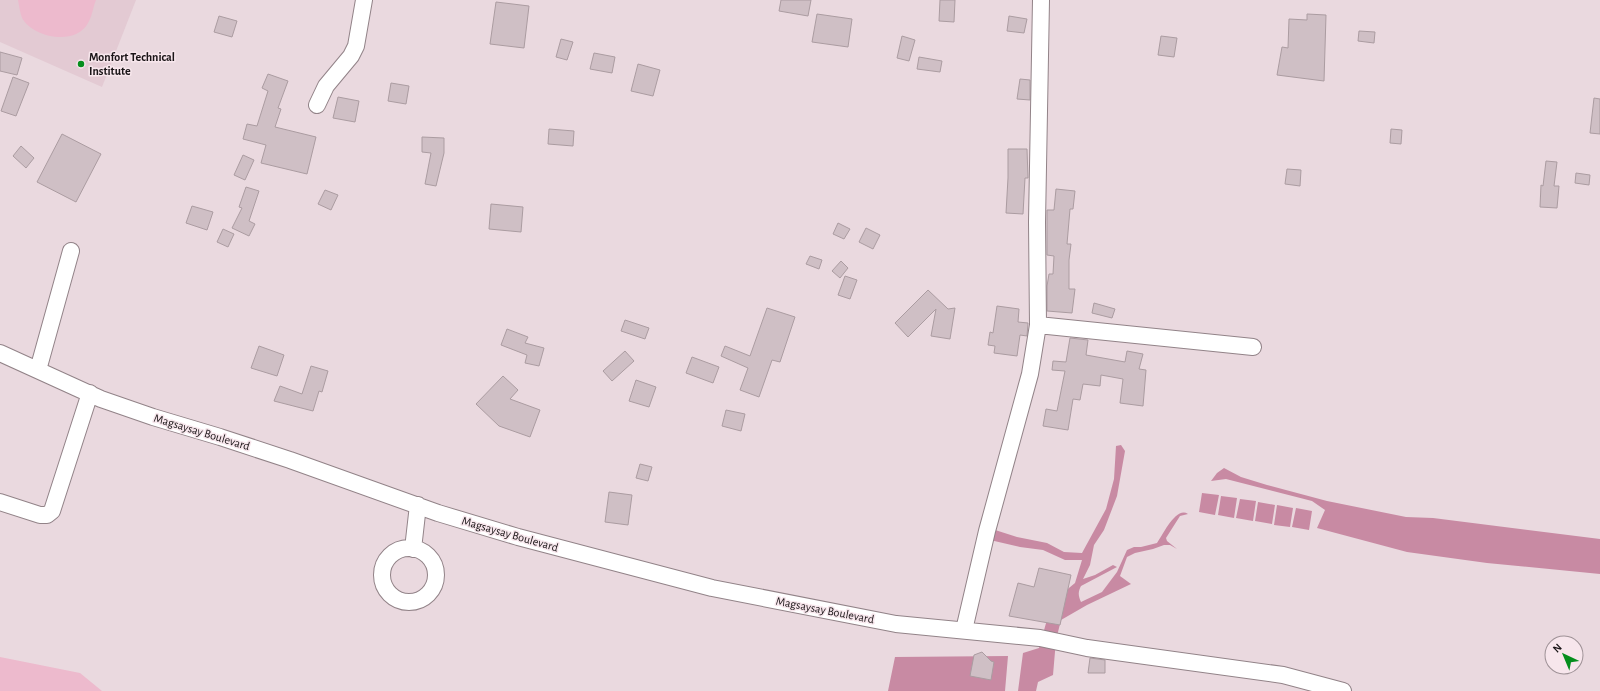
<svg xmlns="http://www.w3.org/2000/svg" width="1600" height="691" font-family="'Alegreya Sans',sans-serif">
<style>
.built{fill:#e3cad3}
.green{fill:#edbacd}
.water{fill:#c88aa3}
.building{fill:#cfbfc5;stroke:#ab9ca1}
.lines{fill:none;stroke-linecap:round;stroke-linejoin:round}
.minor-casing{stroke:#928388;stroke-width:18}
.minor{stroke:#fff;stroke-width:16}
.poi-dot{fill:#058e1d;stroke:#f7e6ec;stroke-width:1.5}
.labels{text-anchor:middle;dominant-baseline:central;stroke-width:3;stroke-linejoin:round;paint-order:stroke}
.poi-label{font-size:12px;font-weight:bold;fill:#1a1517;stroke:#f7e6ec;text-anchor:start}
.street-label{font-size:12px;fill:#1a1517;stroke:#f7e6ec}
</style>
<rect width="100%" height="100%" fill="#ead9df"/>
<path class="built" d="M0,0H136L102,87L0,42Z"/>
<path class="green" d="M18,0H96C93,7 92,17 88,23C76,46 33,38 22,18C20,13 19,5 18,0Z
M0,657L80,673L102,691H0Z"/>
<path class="water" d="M1121,445L1125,451L1117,496L1104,530L1094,545L1090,565L1083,579L1095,575L1113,565L1117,567L1081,586C1078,592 1078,595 1081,602L1102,592L1117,572L1127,550L1134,547H1141L1157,543C1163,535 1176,506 1188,514L1180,516L1166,538L1167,541L1177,549L1170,545H1164L1153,549L1135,553L1127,557L1120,576L1131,584L1087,605L1061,620L1056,640L1053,675L1038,682L1036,691H1018L1023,653L1039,648L1052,602L1075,583L1082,560H1065L1043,550L1020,547L990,540L992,529L1017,537L1047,543L1064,552L1082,553L1106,509L1114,479L1116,446Z
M1224,468L1241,477L1267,485L1327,501L1406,517L1433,518L1600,539V574L1487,563L1407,552L1317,528L1325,510L1312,501L1226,479L1211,481L1217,473Z
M1202,493L1219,495L1215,515L1199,512Z
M1221,496L1237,498L1234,518L1218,515Z
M1240,499L1256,501L1253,521L1236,518Z
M1258,502L1275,505L1272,524L1255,521Z
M1277,505L1293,508L1290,527L1274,525Z
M1296,508L1312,511L1309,530L1292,527Z
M1008,656L1005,691H888L895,657Z"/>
<path class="building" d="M781,0H811L808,16L779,11Z
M940,0H955L954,22L939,21Z
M496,2L529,6L524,48L490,44Z
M817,14L852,19L848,47L812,42Z
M1307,14L1326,15L1324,81L1277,75L1282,47L1288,48L1289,19L1307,20Z
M219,16L237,21L232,37L214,32Z
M1009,16L1027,19L1024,33L1007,31Z
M1359,31L1375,32L1374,43L1358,41Z
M902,36L915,40L909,61L897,58Z
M1161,36L1177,38L1174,57L1158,55Z
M561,39L573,42L567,60L556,57Z
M0,52L22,58L17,75L0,71Z
M594,53L615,57L612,73L590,69Z
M919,57L942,61L940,72L917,69Z
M638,64L660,70L653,96L631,91Z
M268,74L288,81L278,108L281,109L275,127L316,137L307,174L261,163L266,145L243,139L247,124L257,126L268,91L262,88Z
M13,77L29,83L16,116L1,111Z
M1020,79L1030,80V100L1017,99Z
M391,83L409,86L406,104L388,101Z
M338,97L359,101L355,122L333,118Z
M1594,98L1600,99V134L1590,133Z
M549,129L574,131L573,146L548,144Z
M1391,129L1402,130L1401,144L1390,143Z
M62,134L101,154L76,202L37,182Z
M422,137L444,138V153L436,186L425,184L431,153L422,152Z
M21,146L34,158L26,168L13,156Z
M1008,149H1027L1028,178H1025L1023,214L1006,213L1008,178Z
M243,155L254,160L245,180L234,175Z
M1546,161L1557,162L1554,186H1559L1557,208L1540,207L1541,185L1543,186Z
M1287,169L1301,170L1300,186L1285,184Z
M1576,173L1590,175L1589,185L1575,183Z
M246,187L259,191L249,221L255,224L249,236L232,228L242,208L239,207Z
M1056,189L1075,191L1073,209H1070L1067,244H1071L1069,260V289H1075L1072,313L1047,311V286L1049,274H1053L1054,256L1047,255V210H1054Z
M325,190L338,195L331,210L318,204Z
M491,204L523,207L521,232L489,229Z
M192,206L213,212L207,230L186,223Z
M838,223L850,229L844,239L833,234Z
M866,228L880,235L873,249L859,242Z
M223,229L234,234L228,247L217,242Z
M810,256L822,260L819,269L806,264Z
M841,261L848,268L840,278L832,271Z
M845,276L857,280L850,299L838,295Z
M928,290L948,309L955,308L950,339L931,336L936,309L908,337L895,323Z
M1094,303L1115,309L1112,318L1092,313Z
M997,306L1019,309L1018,322L1028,323L1027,336L1020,335L1017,356L994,353L995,346L988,345L990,332L993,333Z
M767,308L795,317L780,362L772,360L759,397L740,390L748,368L721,356L725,346L750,356Z
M625,320L649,328L645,339L621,331Z
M507,329L528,337L525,343L544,348L539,366L525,363L527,355L501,345Z
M1070,338L1088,340L1086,355L1125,362L1127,351L1143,354L1139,369L1146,370L1143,406L1120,403L1123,379L1101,375L1100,386L1083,384L1080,400L1073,399L1068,430L1043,426L1046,409L1057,411L1065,371L1052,370L1053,361L1066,362Z
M259,346L284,355L277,376L251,368Z
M625,351L634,361L612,381L603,371Z
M692,357L719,367L713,383L686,373Z
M311,366L328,371L322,392L319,391L313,411L274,401L280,386L302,394Z
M503,376L518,390L510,399L540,410L530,437L499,426L476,404Z
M636,380L656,387L649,407L629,401Z
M726,410L745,414L741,431L722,426Z
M640,464L652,467L648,481L636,478Z
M609,492L632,495L628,525L605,522Z
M1039,568L1071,575L1060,625L1009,616L1018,583L1034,587Z
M982,652L991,661L994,662L991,680L970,676L974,655Z
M1090,658L1105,660V673H1088Z"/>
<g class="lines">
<defs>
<path id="minor" d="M317,105L326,86L351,56L356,46L364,0
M1038,325L1253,347
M0,353L101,399L153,417L220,437L290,460L438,513L518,537L712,588L896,624L1040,638L1087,648L1283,675L1343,691
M38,370L71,251
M0,502L40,515H47L52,511L90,393
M382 575a27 27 0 1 1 54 0a27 27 0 1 1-54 0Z
M413,549L418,505
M964,630L987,531L1030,374L1038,325L1037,222L1041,0"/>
</defs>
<use href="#minor" class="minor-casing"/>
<use href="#minor" class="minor"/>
</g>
<circle class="poi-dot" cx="81" cy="64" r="4"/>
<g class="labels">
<g class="poi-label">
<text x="89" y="57">Monfort Technical<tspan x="89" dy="14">Institute</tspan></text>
</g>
<g class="street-label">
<text transform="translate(202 432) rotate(17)">Magsaysay Boulevard</text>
<text transform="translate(510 534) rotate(16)">Magsaysay Boulevard</text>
<text transform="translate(825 610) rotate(11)">Magsaysay Boulevard</text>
</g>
</g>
<g transform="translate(1564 655) rotate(316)"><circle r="19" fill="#f7e6ec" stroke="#9f9297"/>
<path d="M0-3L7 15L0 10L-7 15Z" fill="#058e1d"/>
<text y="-6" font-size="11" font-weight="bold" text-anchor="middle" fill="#1a1517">N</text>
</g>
</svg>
